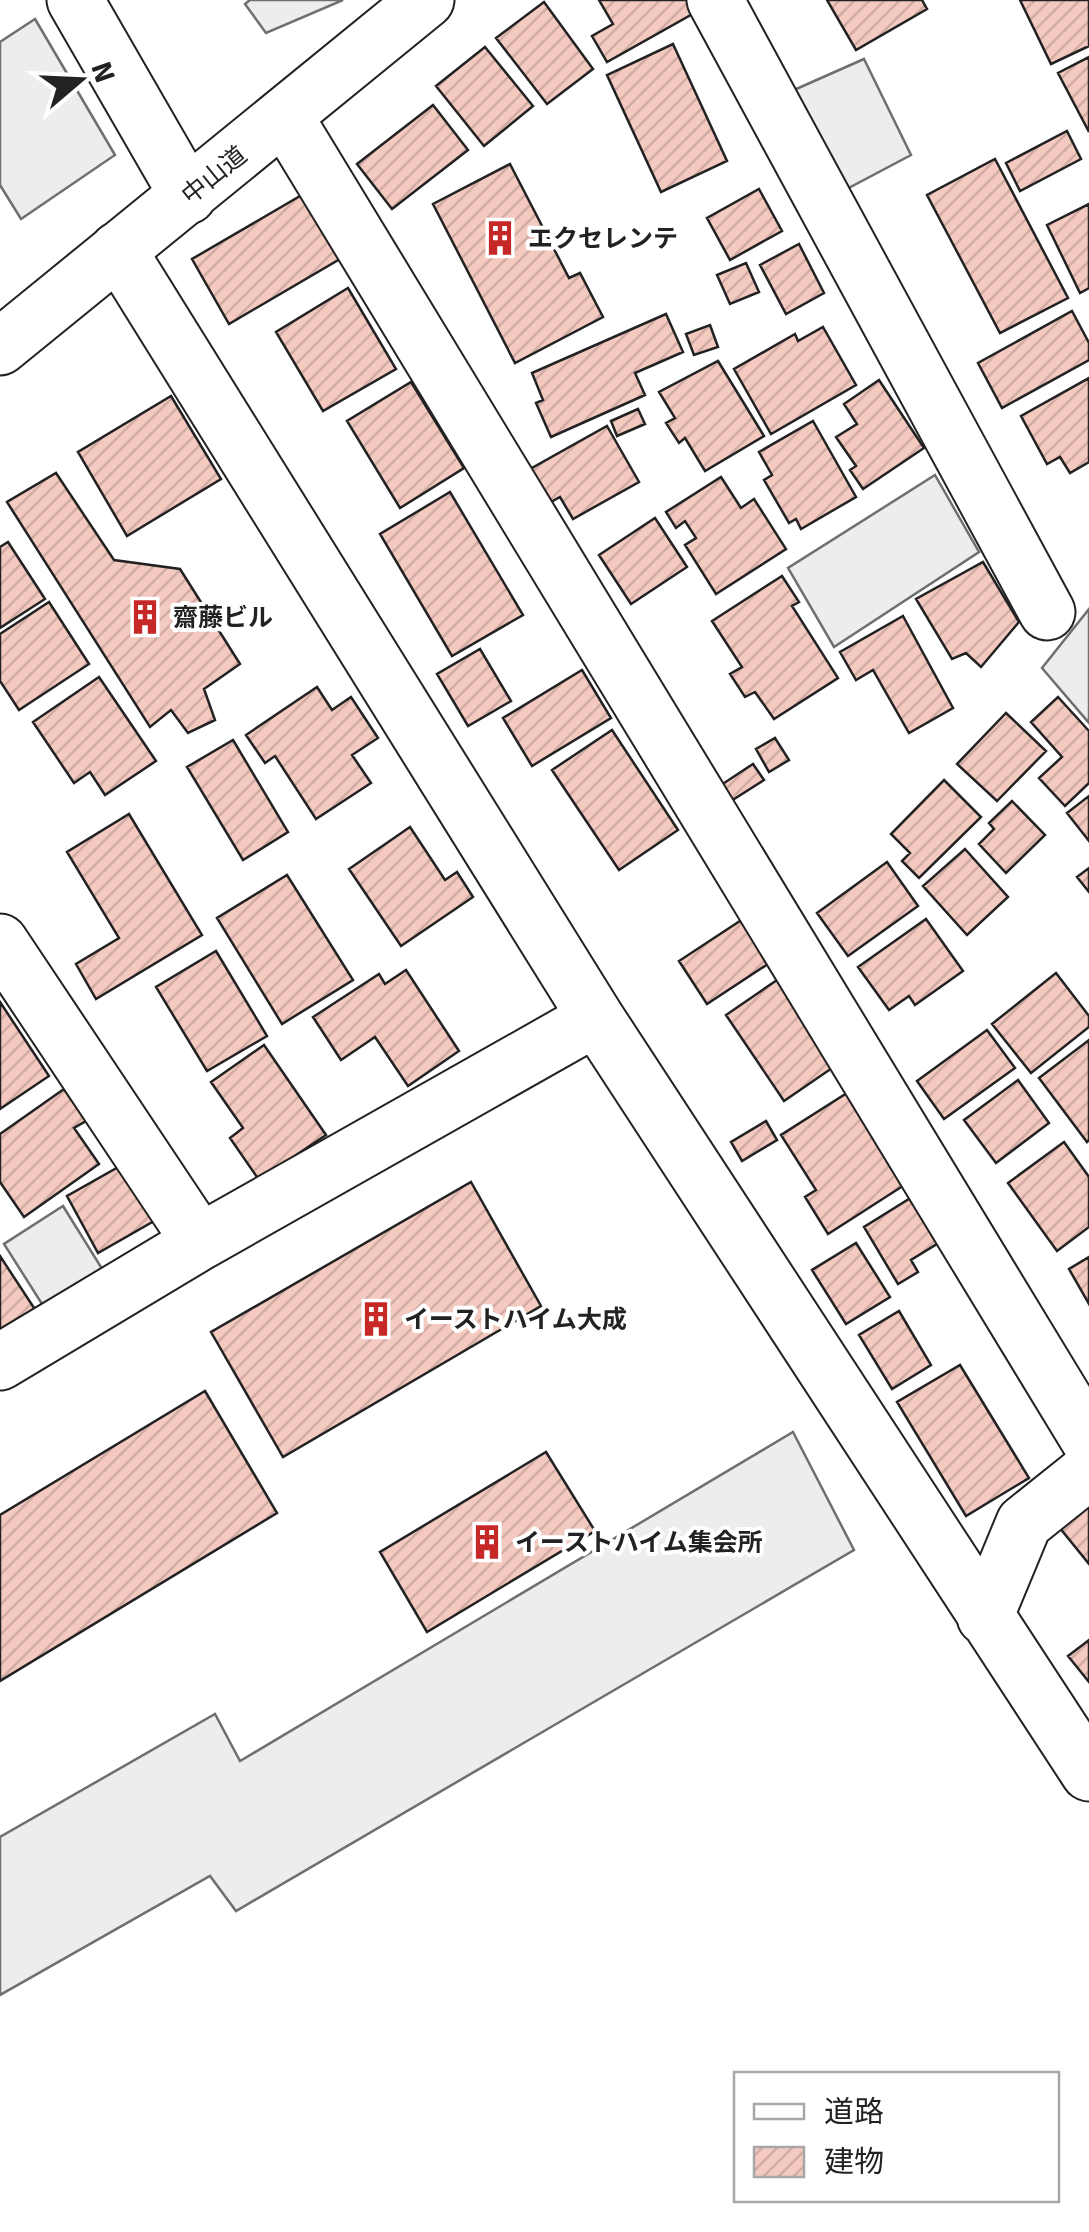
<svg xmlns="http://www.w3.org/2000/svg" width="1089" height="2232" font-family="Signika,'Noto Sans JP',sans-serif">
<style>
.parking{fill:#ededed;stroke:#6f6f6f;stroke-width:2.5}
.building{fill:url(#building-hatch);stroke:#222;stroke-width:2.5}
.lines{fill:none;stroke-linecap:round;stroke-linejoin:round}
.minor-casing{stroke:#222;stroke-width:59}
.highway-casing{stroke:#222;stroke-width:59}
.minor{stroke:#fff;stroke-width:55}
.highway{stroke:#fff;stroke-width:55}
.labels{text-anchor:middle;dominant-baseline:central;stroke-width:8;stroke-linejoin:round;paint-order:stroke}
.street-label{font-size:25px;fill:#222;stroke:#fff}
.poi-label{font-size:25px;font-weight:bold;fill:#222;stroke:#fff;text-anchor:start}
</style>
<defs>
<pattern id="building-hatch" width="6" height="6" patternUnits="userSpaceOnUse" patternTransform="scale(2.5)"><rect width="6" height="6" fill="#f3c9c0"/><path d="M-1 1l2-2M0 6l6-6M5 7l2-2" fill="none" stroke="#d0aca5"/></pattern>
</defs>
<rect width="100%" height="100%" fill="#fff"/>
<path class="parking" d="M250,0H343L266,33L245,4Z
M35,19L115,155L21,219L0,185V42Z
M864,59L911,155L841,192L794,90Z
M935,475L979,552L834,647L788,568Z
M1089,609V723L1042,668Z
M63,1206L109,1280L49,1315L4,1244Z
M793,1432L854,1550L236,1911L210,1876L0,1995V1837L215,1714L240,1761Z"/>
<path class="building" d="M599,0H689L696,12L607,62L592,36L613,24Z
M827,0H922L927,9L856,50Z
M1020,0H1089V46L1051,64Z
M544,2L593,69L547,104L496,38Z
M673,44L727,161L661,192L607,75Z
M485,47L533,106L484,146L436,86Z
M1089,57V132L1058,73Z
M433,105L468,150L392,209L357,164Z
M1067,131L1081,159L1020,191L1006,163Z
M995,159L1068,298L1000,333L927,195Z
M510,164L569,278L580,273L603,317L515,363L433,204Z
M759,189L782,231L730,260L707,218Z
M307,192L345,256L229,324L192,259Z
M1089,204V288L1080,293L1047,225Z
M799,244L824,293L786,314L760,265Z
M746,263L759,292L730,304L717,275Z
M348,288L396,369L323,411L276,332Z
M1072,311L1089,343V360L1002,408L978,363Z
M666,314L683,352L635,373L645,395L551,437L536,403L543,400L532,373Z
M710,325L718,347L694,355L686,334Z
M823,327L856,385L771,434L734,369L795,334L798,341Z
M718,361L764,436L705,471L685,438L679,443L666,423L675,418L659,392Z
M1089,378V462L1070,473L1060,457L1047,464L1021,416Z
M879,380L924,448L863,489L850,470L856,466L836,437L857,424L844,404Z
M411,382L464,468L400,508L347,421Z
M171,396L221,479L127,536L78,452Z
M638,409L645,424L617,436L611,421Z
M813,421L856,497L801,529L796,519L789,523L764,480L772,475L759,452Z
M607,426L639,482L573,519L560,497L542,507L523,473Z
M56,473L114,560L180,569L240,664L204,689L215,720L188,733L171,710L150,727L7,502Z
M721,477L741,508L754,499L786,549L716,594L685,545L696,538L685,521L676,528L666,512Z
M450,492L523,615L452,656L380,534Z
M655,518L687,567L631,604L599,555Z
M8,542L45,599L0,628V547Z
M983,562L1019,622L981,667L966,653L952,659L916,599Z
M782,576L799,602L792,606L838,678L774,719L755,692L745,697L730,674L742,667L712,621Z
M49,602L89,664L19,710L0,681V634Z
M903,616L953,708L909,733L873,670L856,680L840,652Z
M480,649L511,701L468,726L437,674Z
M582,670L611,718L532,766L503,718Z
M99,677L156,761L105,795L90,772L74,783L33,722Z
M317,687L332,710L351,697L378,738L352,755L371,783L316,819L275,756L265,763L246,735Z
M1058,697L1089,731V783L1065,806L1039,778L1062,757L1031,722Z
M1006,713L1046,751L997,801L957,764Z
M612,730L678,830L619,870L552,770Z
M775,738L789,760L769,772L756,749Z
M233,740L288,832L243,860L187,767Z
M753,764L764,780L731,801L721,785Z
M944,780L981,817L919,878L902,861L910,853L891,834Z
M1089,796V841L1067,813Z
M1012,801L1045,835L1006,873L979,844L994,829L989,823Z
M129,814L202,935L96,999L76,964L119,938L67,852Z
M410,827L445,880L457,872L473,897L401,946L349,869Z
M965,849L1008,897L967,935L923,886Z
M887,862L918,906L848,956L817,913Z
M1089,868V892L1077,877Z
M287,875L353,980L282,1024L217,918Z
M743,919L771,962L707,1004L679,961Z
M926,919L963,971L915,1005L909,996L889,1010L858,967Z
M216,951L267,1036L207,1071L156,987Z
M406,970L459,1051L408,1086L375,1037L341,1060L313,1017L379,974L385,984Z
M1056,973L1089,1016V1027L1031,1073L992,1024Z
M780,978L838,1064L784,1101L726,1015Z
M0,1002L49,1076L0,1109Z
M987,1030L1015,1068L944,1119L917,1081Z
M1089,1040V1140L1087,1142L1039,1078Z
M264,1045L326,1135L259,1180L230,1138L243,1128L211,1082Z
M1018,1080L1049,1123L996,1163L964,1120Z
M64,1089L86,1121L74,1128L99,1164L24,1217L0,1182V1134Z
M847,1093L906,1184L828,1234L805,1197L816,1190L781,1135Z
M766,1121L777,1140L742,1161L731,1142Z
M1064,1142L1089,1177V1227L1057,1251L1008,1183Z
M122,1165L154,1221L98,1253L67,1196Z
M471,1182L541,1306L283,1457L211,1332Z
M917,1194L945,1239L911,1260L918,1272L898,1284L864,1227Z
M856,1243L890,1297L846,1324L812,1270Z
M0,1256L36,1311L0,1335Z
M1089,1257V1304L1069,1269Z
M899,1311L931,1365L892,1389L859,1335Z
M960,1365L1029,1478L966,1516L897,1402Z
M205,1391L277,1513L0,1681V1515Z
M546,1452L595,1531L427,1632L380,1552Z
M1089,1493V1564L1055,1522Z
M1089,1640V1682L1068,1656Z"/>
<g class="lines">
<defs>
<path id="minor" d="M75,0L188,196
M715,0L1047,612
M285,117L1089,1440
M118,250L596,1018L1089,1773
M0,942L200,1242
M0,1362L200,1242L596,1018
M985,1617L1024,1523L1089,1471"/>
<path id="highway" d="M0,347L426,0"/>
</defs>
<use href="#minor" class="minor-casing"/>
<use href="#highway" class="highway-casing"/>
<use href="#minor" class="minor"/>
<use href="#highway" class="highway"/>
</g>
<defs>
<symbol id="building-bare" viewBox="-9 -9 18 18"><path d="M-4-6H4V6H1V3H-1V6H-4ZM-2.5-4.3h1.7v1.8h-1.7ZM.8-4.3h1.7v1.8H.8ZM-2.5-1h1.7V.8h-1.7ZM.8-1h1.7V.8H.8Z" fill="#c62828" stroke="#fff" stroke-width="2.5" paint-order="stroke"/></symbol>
</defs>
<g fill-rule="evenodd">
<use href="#building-bare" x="475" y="213" width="50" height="50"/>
<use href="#building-bare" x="120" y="592" width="50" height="50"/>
<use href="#building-bare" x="351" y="1294" width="50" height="50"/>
<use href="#building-bare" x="462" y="1517" width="50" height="50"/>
</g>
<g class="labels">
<g class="street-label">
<text transform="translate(214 175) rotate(-39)">中山道</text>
</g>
<g class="poi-label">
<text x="528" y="238">エクセレンテ</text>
<text x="173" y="617">齋藤ビル</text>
<text x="404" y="1319">イーストハイム大成</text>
<text x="515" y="1542">イーストハイム集会所</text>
</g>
</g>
<rect x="734" y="2072" width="325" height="130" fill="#ffffff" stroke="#a7a7a7" stroke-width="2.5"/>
<rect x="754" y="2104" width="50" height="15" fill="#ffffff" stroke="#a7a7a7" stroke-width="2.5"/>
<text x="824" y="2122" font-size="30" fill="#222222">道路</text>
<rect x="754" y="2147" width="50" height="30" fill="url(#building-hatch)" stroke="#a7a7a7" stroke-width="2.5"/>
<text x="824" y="2172" font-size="30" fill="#222222">建物</text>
<g transform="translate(80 80) rotate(71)" stroke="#ffffff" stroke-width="8" paint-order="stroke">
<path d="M0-8L18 38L0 25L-18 38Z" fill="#222222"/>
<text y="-15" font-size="28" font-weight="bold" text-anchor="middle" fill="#222222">N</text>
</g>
</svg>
